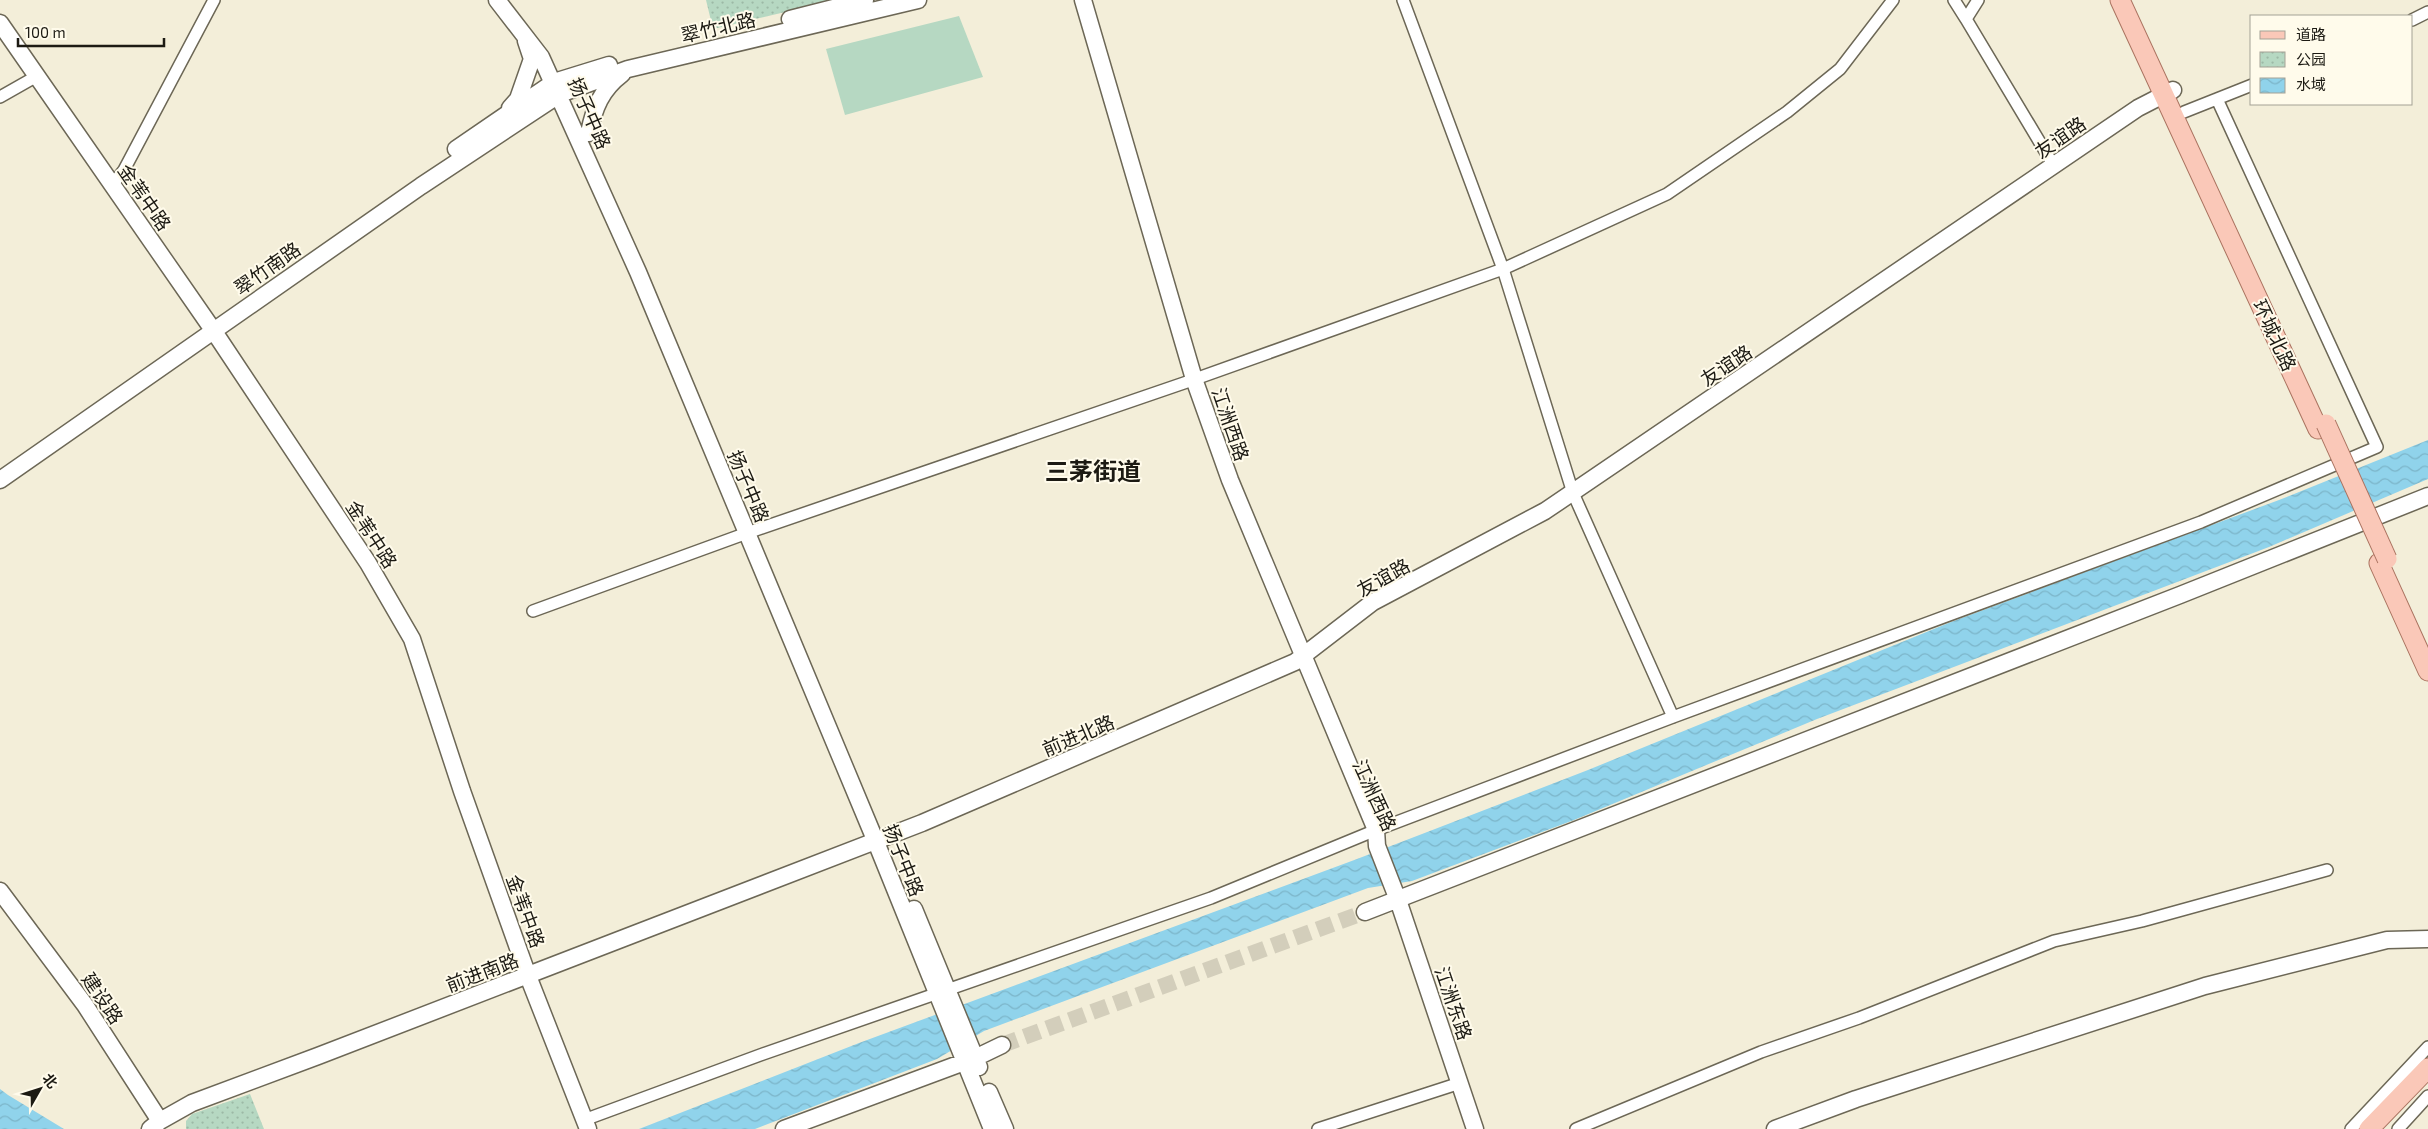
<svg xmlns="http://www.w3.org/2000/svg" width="2428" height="1129" font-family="'Exo 2','Noto Sans SC',sans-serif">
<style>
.grass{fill:#b6d8c2}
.park{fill:url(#park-dots)}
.water{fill:url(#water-waves)}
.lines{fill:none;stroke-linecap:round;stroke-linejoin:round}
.secondary-tunnel{stroke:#d3cebb;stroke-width:16;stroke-dasharray:16 8;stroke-linecap:butt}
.street-casing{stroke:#6c6756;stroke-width:14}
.secondary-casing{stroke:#6c6756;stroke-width:19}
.primary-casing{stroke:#aa7360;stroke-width:21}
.street{stroke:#fff;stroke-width:11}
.secondary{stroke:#fff;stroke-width:16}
.primary{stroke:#fac8b8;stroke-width:19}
.primary-bridge-casing{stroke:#aa7360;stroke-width:21;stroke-linecap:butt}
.primary-bridge{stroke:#fac8b8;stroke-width:19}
.labels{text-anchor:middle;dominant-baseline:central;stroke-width:4;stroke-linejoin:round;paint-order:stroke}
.street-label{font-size:19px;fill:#1c1a13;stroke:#fffbeb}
.district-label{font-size:24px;font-weight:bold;fill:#1c1a13;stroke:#fffbeb}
</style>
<defs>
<pattern id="park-dots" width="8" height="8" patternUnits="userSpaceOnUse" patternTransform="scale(1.25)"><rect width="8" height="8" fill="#b6d8c2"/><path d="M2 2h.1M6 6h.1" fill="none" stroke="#9cb9a6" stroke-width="1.8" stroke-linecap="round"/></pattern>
<pattern id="water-waves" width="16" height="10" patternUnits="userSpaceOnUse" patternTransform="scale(1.25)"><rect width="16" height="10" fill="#90d3eb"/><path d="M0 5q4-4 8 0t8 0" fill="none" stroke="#7cb5c9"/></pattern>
</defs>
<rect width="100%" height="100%" fill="#f3eed9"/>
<path class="grass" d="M959,16L983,77L845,115L826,49Z"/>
<path class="park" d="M706,0H836L713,29Z
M250,1094L264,1129H186V1121L192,1114Z"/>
<path class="water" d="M2428,440V479L2269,547L1817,719L1574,820L1412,881L1368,888L984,1031L937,1059L755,1129H639L859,1043L1357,859L1588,770L1951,622L2279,500Z
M0,1089L8,1095L64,1129H0Z"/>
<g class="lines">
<path class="secondary-tunnel" d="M1002,1045L1365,912"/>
<defs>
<path id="street" d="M1403,0L1503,269L1573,493L1673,717
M1954,0L1966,19
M1978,0L1966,19L2054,166
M2412,20L2428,12
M0,97L37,76
M2184,112L2252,85
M112,185L124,170L214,0
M533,611L747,533L1184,383L1503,269L1667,194L1787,112L1840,69L1893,0
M584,1120L763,1054L1211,898L1376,830L1673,717L2201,522L2377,447L2217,99
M1318,1129L1460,1083
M1576,1129L1761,1052L1859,1018L2054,941L2142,921L2327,870
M2351,1129L2428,1047
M2398,1129L2428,1096"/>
<path id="secondary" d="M497,0L541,57L638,272L876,842L992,1129
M1083,0L1194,379L1230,480L1376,830L1377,846L1398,900L1475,1129
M790,19L865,0
M0,23L213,330L368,563L412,639L462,791L528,976L588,1129
M510,108L518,99L532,59L526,41
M589,133C594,108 601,90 622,74
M456,149L554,82L609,65
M0,480L421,186L560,94L628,69L918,0
M0,891L85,1005L160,1121L150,1129
M914,909L979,1067
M1365,912L2180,595L2428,496
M989,1092L1005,1129
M160,1121L192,1103L318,1056L922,823L1295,662L1373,602L1545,511L2138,108L2173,90
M784,1129L975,1058L1002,1045
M1775,1129L1856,1099L2205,986L2387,940L2428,939"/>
<path id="primary" d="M2120,0L2318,429
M2379,563L2428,671
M2369,1129L2428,1068"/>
</defs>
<use href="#street" class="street-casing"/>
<use href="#secondary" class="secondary-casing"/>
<use href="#primary" class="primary-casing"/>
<use href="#street" class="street"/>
<use href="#secondary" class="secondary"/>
<use href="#primary" class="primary"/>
<defs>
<path id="primary-bridge" d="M2326,424L2387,559"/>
</defs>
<use href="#primary-bridge" class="primary-bridge-casing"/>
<use href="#primary-bridge" class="primary-bridge"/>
</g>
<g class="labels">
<g class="street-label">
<text transform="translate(718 27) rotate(-13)">翠竹北路</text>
<text transform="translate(590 113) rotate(66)">扬子中路</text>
<text transform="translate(2060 137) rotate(-35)">友谊路</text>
<text transform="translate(145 197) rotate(55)">金苇中路</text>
<text transform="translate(267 268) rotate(-35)">翠竹南路</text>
<text transform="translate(2275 335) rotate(65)">环城北路</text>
<text transform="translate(1726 365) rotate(-34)">友谊路</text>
<text transform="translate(1231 424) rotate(71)">江洲西路</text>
<text transform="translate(749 486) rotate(67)">扬子中路</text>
<text transform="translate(372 534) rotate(57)">金苇中路</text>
<text transform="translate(1383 577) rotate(-29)">友谊路</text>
<text transform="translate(1078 735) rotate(-23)">前进北路</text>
<text transform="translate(1375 795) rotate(65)">江洲西路</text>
<text transform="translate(904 860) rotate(68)">扬子中路</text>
<text transform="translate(526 911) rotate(70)">金苇中路</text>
<text transform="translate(482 972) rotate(-21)">前进南路</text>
<text transform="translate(103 998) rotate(56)">建设路</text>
<text transform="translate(1454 1003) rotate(71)">江洲东路</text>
</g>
<g class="district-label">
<text x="1093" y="470">三茅街道</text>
</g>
</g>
<rect x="2250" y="15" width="162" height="90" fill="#fffbeb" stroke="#a4a195"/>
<rect x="2260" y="31" width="25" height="8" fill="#fac8b8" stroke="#a4a195"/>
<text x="2296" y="40" font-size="15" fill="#1c1a13">道路</text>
<rect x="2260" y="52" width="25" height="15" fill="url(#park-dots)" stroke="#a4a195"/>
<text x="2296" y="65" font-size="15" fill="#1c1a13">公园</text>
<rect x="2260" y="78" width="25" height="15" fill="url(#water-waves)" stroke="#a4a195"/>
<text x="2296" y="90" font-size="15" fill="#1c1a13">水域</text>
<g transform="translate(40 1089) rotate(51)" stroke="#fffbeb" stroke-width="4" paint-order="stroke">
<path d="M0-4L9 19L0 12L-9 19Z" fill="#1c1a13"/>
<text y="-8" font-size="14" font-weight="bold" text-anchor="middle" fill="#1c1a13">北</text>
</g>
<path d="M18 38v8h146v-8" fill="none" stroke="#1c1a13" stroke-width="2.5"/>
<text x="25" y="38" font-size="15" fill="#1c1a13" stroke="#fffbeb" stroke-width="4" paint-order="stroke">100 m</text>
</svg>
